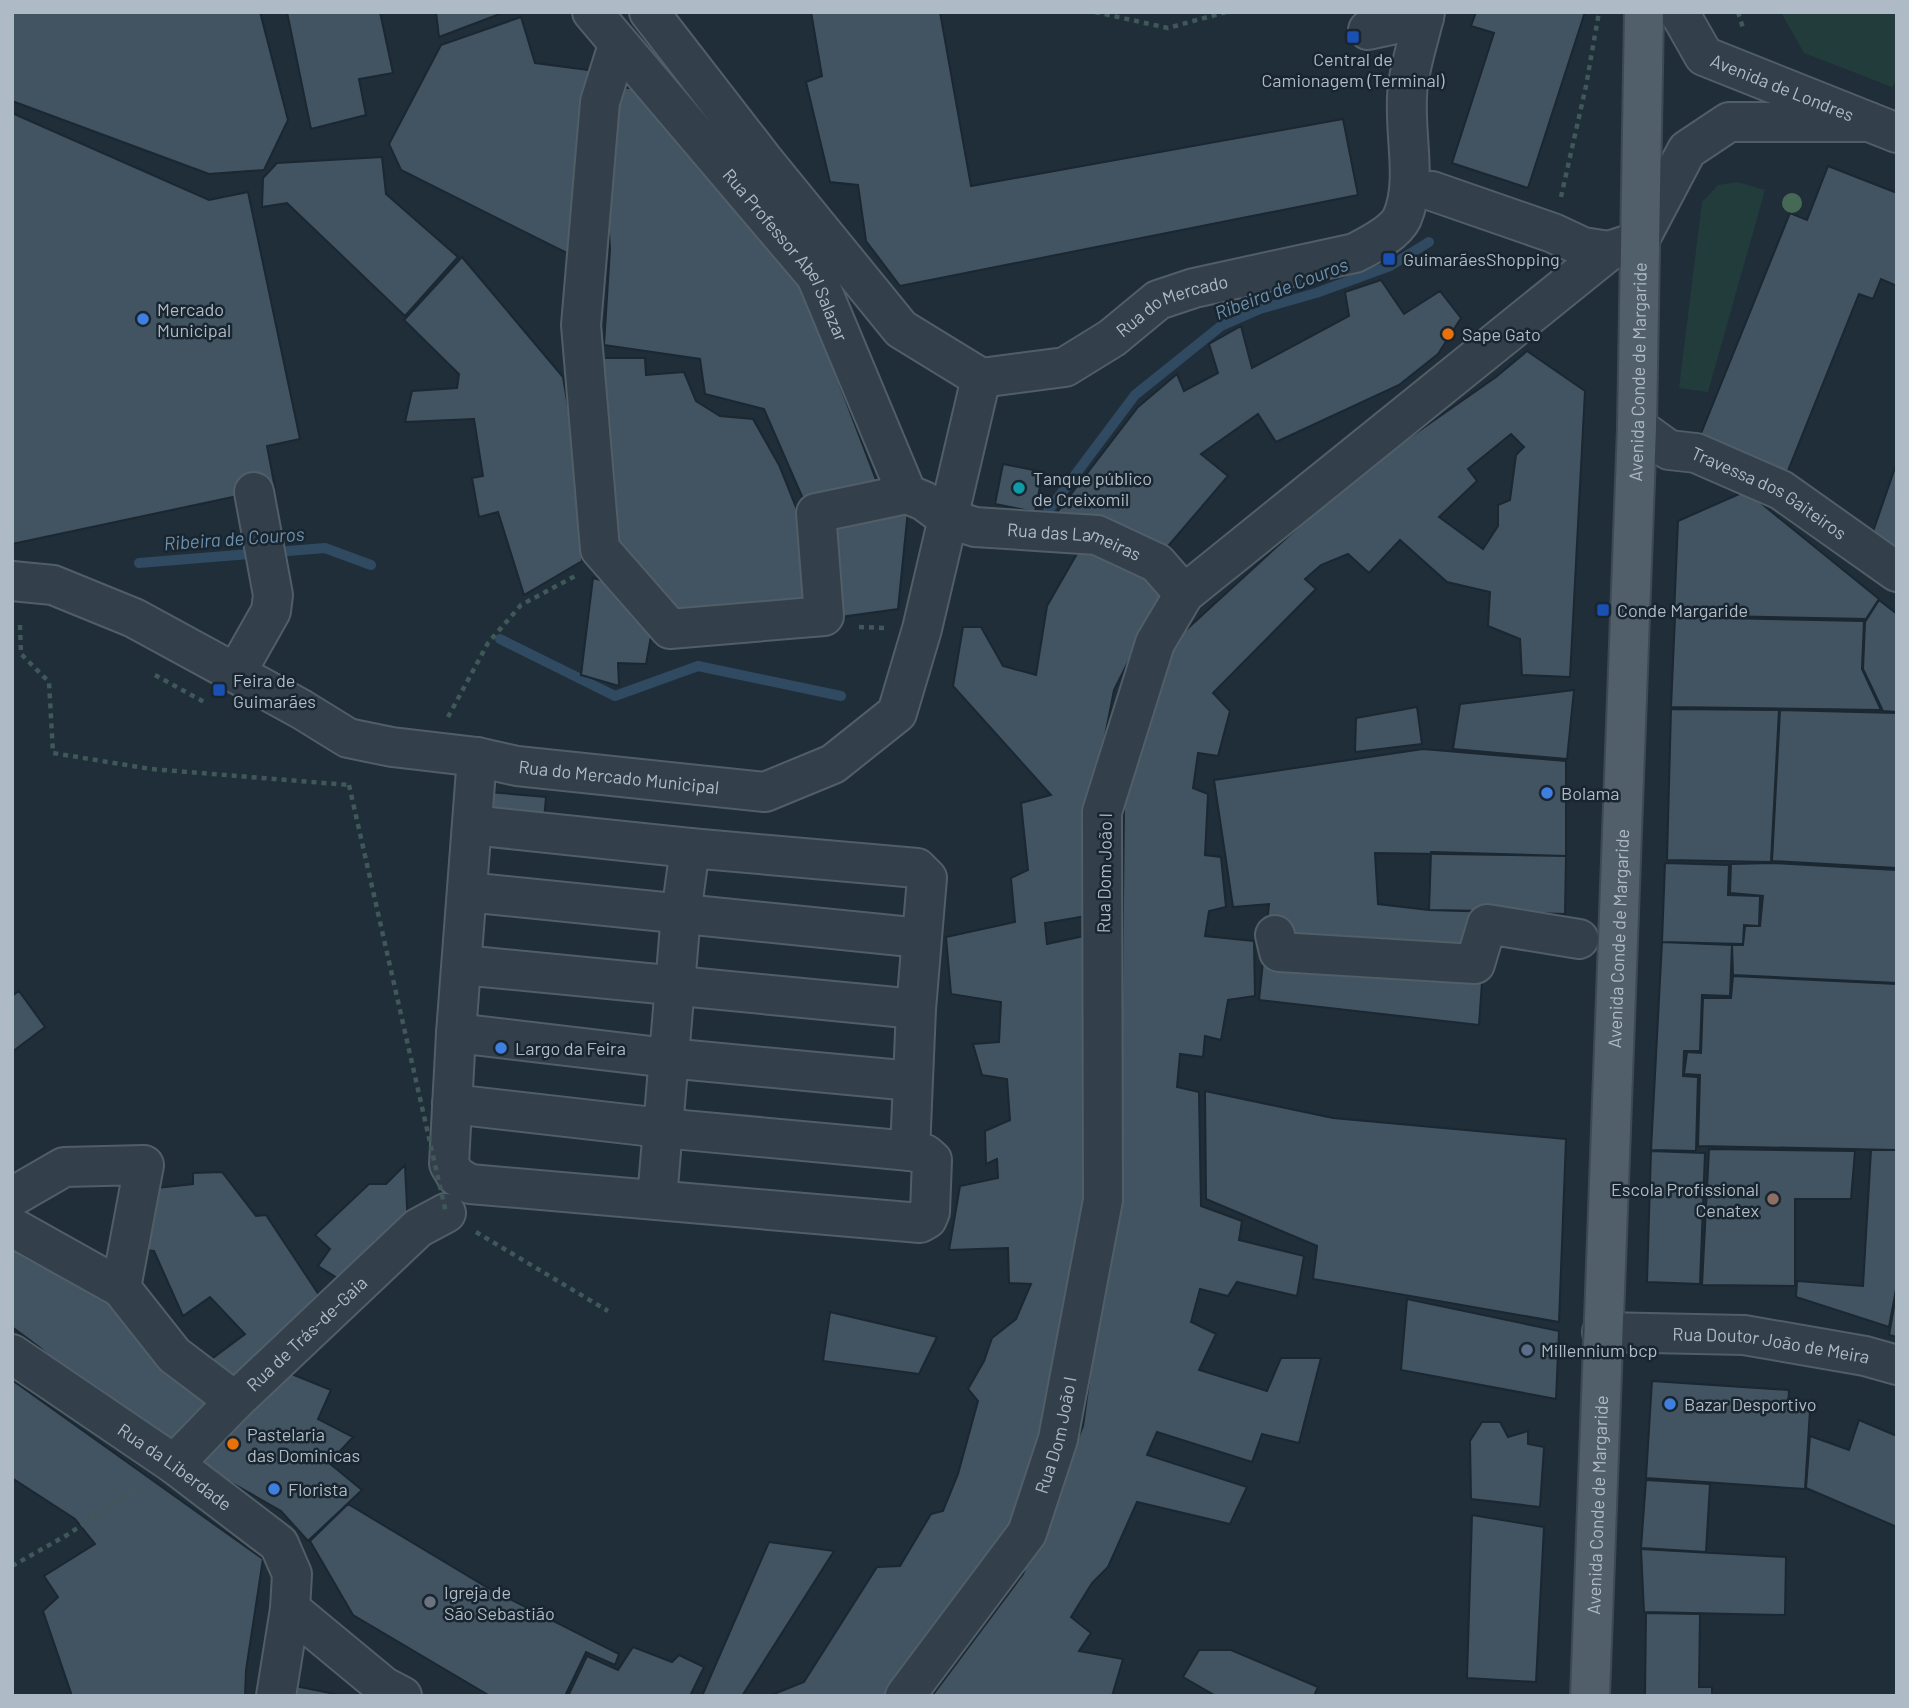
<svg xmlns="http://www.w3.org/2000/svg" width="1909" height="1708" font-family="Barlow,sans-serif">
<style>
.green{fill:#223b3b}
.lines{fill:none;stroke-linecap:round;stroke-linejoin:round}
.stream{stroke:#304a61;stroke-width:10}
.building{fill:#425462;stroke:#1b2731;stroke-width:2;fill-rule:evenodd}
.minor-casing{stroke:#515e68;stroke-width:42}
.major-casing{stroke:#3d4954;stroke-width:42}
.path{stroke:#3f5858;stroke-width:4.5;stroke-dasharray:5 5;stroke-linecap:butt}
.minor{stroke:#33404b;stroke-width:38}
.major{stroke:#515f6b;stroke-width:38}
.path-bridge{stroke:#3f5858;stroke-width:4.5;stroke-dasharray:5 5;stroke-linecap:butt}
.tree{fill:#456954}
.transit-dot{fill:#1a4fb4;stroke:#19252f;stroke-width:2.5}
.shop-dot{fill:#3f7fe0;stroke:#19252f;stroke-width:2.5}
.food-dot{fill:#e8710a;stroke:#19252f;stroke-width:2.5}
.culture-dot{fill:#0f9aa8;stroke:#19252f;stroke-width:2.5}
.education-dot{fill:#8d6e63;stroke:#19252f;stroke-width:2.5}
.service-dot{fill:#5c6f8a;stroke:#19252f;stroke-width:2.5}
.worship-dot{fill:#6b7280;stroke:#19252f;stroke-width:2.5}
.labels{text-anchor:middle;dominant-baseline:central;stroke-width:5;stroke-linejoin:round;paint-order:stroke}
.poi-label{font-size:18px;fill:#aebbc7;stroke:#19252f;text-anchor:start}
.street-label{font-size:18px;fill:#aebbc7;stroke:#19252f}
.water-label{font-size:19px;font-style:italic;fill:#6c90ad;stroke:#19252f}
</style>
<rect width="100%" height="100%" fill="#202e3a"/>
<path class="green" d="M1783,12H1897V79L1892,87L1804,53L1783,16Z
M1738,182L1765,190L1708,392L1679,388L1702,202L1718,185Z"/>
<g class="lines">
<path class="stream" d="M1048,511L1135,395L1221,326L1260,309L1316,293L1390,266L1429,242
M139,563L325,548L371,565
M500,639L615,696L698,666L841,696"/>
</g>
<path class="building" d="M12,12H260L288,120L264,170L209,174L12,101Z
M287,12H380L393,73L359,79L366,115L311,129Z
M436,12H505L439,37Z
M811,12H940L971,186L1343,119L1358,195L900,286L866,241L858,185L830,182L806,82L822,76Z
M1476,12H1585L1528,188L1452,163L1494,33L1471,26Z
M521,17L535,63L596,71L577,258L401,170L389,144L441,45Z
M614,87L645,89L804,291L878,485L807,508L764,409L705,394L700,359L604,345L610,249L604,146Z
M12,113L209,200L248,192L300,439L267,446L275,488L12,544Z
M382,157L386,194L458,257L405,316L287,203L262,207L263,178L277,163Z
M1828,166L1897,193V286L1881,279L1873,299L1859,294L1783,483L1700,436L1790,213L1807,220Z
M462,257L563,377L585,506L582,561L524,595L498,512L479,517L472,478L483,476L474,419L405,422L412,391L457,388L459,374L404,320Z
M1381,280L1404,314L1440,291L1461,318L1438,354L1399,385L1276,442L1258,414L1201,454L1228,476L1163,552L1055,515L1138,407L1177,374L1184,391L1218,373L1209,344L1241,326L1252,368L1349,316L1345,292Z
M1527,351L1585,391L1570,677L1522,675L1520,639L1488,626L1490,592L1447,582L1400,540L1369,573L1348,554L1321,565L1305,579L1316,589L1213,693L1230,711L1218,756L1198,753L1193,788L1208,794L1205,855L1221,857L1226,907L1209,911L1205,936L1254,941L1255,996L1228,1000L1221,1040L1205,1036L1203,1057L1180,1054L1177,1087L1199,1092L1201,1206L1242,1221L1239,1240L1304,1256L1297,1296L1237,1282L1228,1296L1200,1289L1191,1322L1216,1334L1199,1370L1267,1391L1281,1358H1321L1299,1443L1262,1434L1252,1462L1157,1432L1147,1455L1247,1487L1230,1524L1137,1502L1108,1567L1092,1583L1071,1617L1091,1633L1079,1651L1123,1659L1112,1696H932L1023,1574L1083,1426L1092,1360L1120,1206L1124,803L1163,651L1353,477L1496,377ZM1511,434L1524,447L1516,455L1510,500L1498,505V526L1483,549L1439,517L1477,481L1468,469Z
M601,358H645L646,375L684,372L696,401L720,416L753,419L779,465L804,527L815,608L675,624L604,544Z
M1003,464L1043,472L1035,512L995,504Z
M1896,465H1897V559L1867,549Z
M1746,491L1879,599L1866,619L1674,615L1678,521Z
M908,510L898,609L833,618L827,516Z
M1082,545L1132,559L1161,596L1114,690L1095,787L1086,916L1045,923L1047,944L1084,936L1089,1128L1083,1254L1023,1516L892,1696H769L804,1682L877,1567L900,1566L931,1514L943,1511L958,1474L978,1401L968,1389L984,1361L992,1338L1016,1319L1031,1284L1009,1283L1008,1248L949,1250L960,1186L998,1178L997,1159L986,1164L985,1131L1010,1120L1007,1079L982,1075L973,1044L999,1042L1001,1002L951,994L946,937L1015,922L1011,878L1028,870L1021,803L1051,795L953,686L963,627H981L1003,666L1036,675L1047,606Z
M593,578L624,586L654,620L646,664L618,663L619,686L581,675Z
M1879,600L1897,614V712L1883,711L1863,669L1865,622Z
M1675,617L1864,621L1862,669L1881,710L1671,707Z
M1574,690L1567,759L1453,749L1460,704Z
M1417,707L1422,744L1355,752L1356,718Z
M1671,709L1779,710L1771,862L1667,860Z
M1780,710L1897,713V868L1772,861Z
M1423,749L1566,761V856L1375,853L1378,904L1429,910L1487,911L1479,1025L1259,1000L1269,904L1233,907L1214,780Z
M489,792L546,797L544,820L487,815Z
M1431,852L1566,856L1565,914L1429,910Z
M1665,863L1729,865L1728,895L1760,896L1759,926L1744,925L1743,944L1662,942Z
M1773,863L1897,870V983L1733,975L1732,945H1743L1745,926H1760L1763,896L1730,893L1731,864Z
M1662,942L1732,945L1730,996L1702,995L1700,1051H1684L1683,1076L1698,1077L1696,1151L1651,1150Z
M1733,976L1897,984V1150L1698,1146L1700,1075L1684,1074L1687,1052L1701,1053L1703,998H1731Z
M19,991L45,1027L12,1052V996Z
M1205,1091L1333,1118L1566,1139L1559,1322L1313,1279L1317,1246L1206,1199Z
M1709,1149L1855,1151L1851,1199H1795V1286L1702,1285Z
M1871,1150H1897V1284L1889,1327L1796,1297L1797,1281L1863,1286Z
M1651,1151L1705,1153L1700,1284L1647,1282Z
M405,1165L408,1228L342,1281L318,1266L330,1249L315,1235L369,1184H386Z
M222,1172L256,1216L266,1215L323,1301L233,1388L209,1361L245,1334L210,1297L183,1316L154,1251L135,1249L147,1189L193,1184V1173Z
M12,1235L112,1289L220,1398L174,1446L96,1387L72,1377L39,1347L12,1327Z
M1897,1290V1337L1889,1335Z
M1407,1299L1559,1331L1556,1399L1401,1370Z
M830,1312L937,1337L919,1374L823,1361Z
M289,1373L331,1390L318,1419L353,1437L329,1463L362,1490L308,1541L281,1511L188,1458Z
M12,1380L263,1559L246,1670L245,1696H72L43,1611L58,1597L44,1576L95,1544L75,1519L12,1478Z
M1652,1381L1789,1390L1788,1408L1810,1410L1805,1489L1646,1478Z
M1859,1420L1897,1436V1527L1806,1488L1810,1436L1849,1450Z
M1482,1422H1500L1508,1437L1528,1431V1444L1544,1447L1540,1507L1471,1499L1470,1441Z
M1646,1480L1710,1484L1706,1552L1641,1548Z
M348,1504L490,1589L619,1654L615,1665L586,1652L565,1696H490L353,1615L310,1541Z
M1472,1515L1544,1527L1536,1682L1467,1678Z
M769,1542L834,1551L742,1696H702Z
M1641,1549L1786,1557L1785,1615L1644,1612Z
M1646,1613L1700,1614L1699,1687H1712V1696H1645Z
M633,1647L672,1662L679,1655L704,1667L690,1696H568L587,1656L618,1670Z
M1199,1650H1231L1318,1687L1314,1696H1216L1183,1677Z
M295,1686L345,1696H293Z"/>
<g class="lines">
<defs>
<g id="minor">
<path id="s1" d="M592,12L816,276L907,494"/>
<path d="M649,12L765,162L901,329L981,378"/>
<path id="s2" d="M1679,12L1704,56L1897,133"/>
<path d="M1368,30L1424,18"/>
<path id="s3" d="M618,45L600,102L581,325L600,549L670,629L824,616L816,513L907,494L924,501L947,518L975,527L1097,535L1157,563L1184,594"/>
<path d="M1432,191L1553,233L1583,247L1609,251"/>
<path id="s4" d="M981,378L1065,367L1112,338L1158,300L1194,288L1355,253C1370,245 1394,234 1402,218C1419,179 1402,128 1408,85C1411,61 1420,36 1425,12"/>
<path id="s5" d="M1637,427L1669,450L1696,453L1781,490L1897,572"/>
<path id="s6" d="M12,581L53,585L134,618L301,709L348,738L392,747L477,757L517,766L765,792L833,764L897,713L922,629L981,378"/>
<path d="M236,673L271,611L273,595L254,492"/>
<path d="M477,757L456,1033L449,1164L456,1176L470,1184L920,1223L927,1219L930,1212L932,1160L925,1154L910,1151L916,1009L927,878L917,868L690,848L681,914L657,1199"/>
<path d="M472,825L690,848"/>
<path d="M467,892L921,938"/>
<path d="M1275,935L1279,952L1475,964L1487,924L1579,939"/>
<path d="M462,965L916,1009"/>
<path d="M456,1033L668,1058L912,1081"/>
<path d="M452,1104L662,1128L910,1151"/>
<path d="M12,1197L64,1167L144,1165L121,1288"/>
<path d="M12,1227L121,1288L174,1355L235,1401"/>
<path id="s7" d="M1602,1332L1744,1335L1865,1356L1897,1365"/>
<path id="s8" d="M12,1354L174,1464L279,1544L292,1574L290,1609L276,1696"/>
<path id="s9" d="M174,1464L235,1401L418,1228L446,1213"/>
<path d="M290,1609L383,1686L402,1696"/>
<path id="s10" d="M905,1696L1027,1533L1058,1439L1103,1200L1102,812L1155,643L1184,594L1609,251L1639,241L1687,150L1729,122H1869"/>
</g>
<g id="major">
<path id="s11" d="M1590,1696L1637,427L1644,12"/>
</g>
</defs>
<use href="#minor" class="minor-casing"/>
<use href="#major" class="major-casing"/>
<path class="path" d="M1095,12L1168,28L1226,12
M1738,12L1744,31
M1561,197L1586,86L1599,12
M20,625L21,654L49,682L53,753L151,769L349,785
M859,627L886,628
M155,675L206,703
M448,717L488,643L521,605L577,575
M476,1232L608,1311
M12,1566L67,1535L140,1486"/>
<use href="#minor" class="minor"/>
<use href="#major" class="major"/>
<path class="path-bridge" d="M349,785L446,1213"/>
</g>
<circle class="tree" cx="1792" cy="203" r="10"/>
<g class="transit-dot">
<rect x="1346" y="30" width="14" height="14" rx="3.5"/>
<rect x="1382" y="252" width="14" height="14" rx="3.5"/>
<rect x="1596" y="603" width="14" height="14" rx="3.5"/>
<rect x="212" y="683" width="14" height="14" rx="3.5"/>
</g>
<g class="shop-dot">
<circle cx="143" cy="319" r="7"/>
<circle cx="1547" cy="793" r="7"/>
<circle cx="501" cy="1048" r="7"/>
<circle cx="1670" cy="1404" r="7"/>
<circle cx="274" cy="1489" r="7"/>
</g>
<g class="food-dot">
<circle cx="1448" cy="334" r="7"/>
<circle cx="233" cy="1444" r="7"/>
</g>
<circle class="culture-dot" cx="1019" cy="488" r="7"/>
<circle class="education-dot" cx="1773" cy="1199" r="7"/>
<circle class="service-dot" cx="1527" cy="1350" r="7"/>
<circle class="worship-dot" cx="430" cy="1602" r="7"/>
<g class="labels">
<g class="poi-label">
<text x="1353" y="59" text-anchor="middle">Central de<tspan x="1353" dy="21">Camionagem (Terminal)</tspan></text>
<text x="1403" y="259">GuimarãesShopping</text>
<text x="157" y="309">Mercado<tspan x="157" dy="21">Municipal</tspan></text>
<text x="1462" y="334">Sape Gato</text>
<text x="1033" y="478">Tanque público<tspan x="1033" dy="21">de Creixomil</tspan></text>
<text x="1617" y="610">Conde Margaride</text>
<text x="233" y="680">Feira de<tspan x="233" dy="21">Guimarães</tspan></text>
<text x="1561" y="793">Bolama</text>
<text x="515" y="1048">Largo da Feira</text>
<text x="1759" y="1189" text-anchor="end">Escola Profissional<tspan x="1759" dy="21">Cenatex</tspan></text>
<text x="1541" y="1350">Millennium bcp</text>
<text x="1684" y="1404">Bazar Desportivo</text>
<text x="247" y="1434">Pastelaria<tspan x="247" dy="21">das Dominicas</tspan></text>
<text x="288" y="1489">Florista</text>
<text x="444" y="1592">Igreja de<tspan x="444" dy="21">São Sebastião</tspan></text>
</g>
<g class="street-label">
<text stroke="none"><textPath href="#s2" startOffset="135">Avenida de Londres</textPath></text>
<text stroke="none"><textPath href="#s1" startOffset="312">Rua Professor Abel Salazar</textPath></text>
<text stroke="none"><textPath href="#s4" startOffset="210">Rua do Mercado</textPath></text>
<text stroke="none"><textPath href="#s11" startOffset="1325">Avenida Conde de Margaride</textPath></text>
<text stroke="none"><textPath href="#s5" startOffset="150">Travessa dos Gaiteiros</textPath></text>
<text stroke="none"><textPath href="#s3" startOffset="1143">Rua das Lameiras</textPath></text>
<text stroke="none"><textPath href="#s6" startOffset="648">Rua do Mercado Municipal</textPath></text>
<text transform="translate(1104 873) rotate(-89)">Rua Dom João I</text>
<text stroke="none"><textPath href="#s11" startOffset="758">Avenida Conde de Margaride</textPath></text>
<text stroke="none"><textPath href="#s9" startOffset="186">Rua de Trás-de-Gaia</textPath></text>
<text stroke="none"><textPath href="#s7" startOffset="170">Rua Doutor João de Meira</textPath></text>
<text stroke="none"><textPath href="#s10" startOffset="306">Rua Dom João I</textPath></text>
<text stroke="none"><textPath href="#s8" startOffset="198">Rua da Liberdade</textPath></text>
<text stroke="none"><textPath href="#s11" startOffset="191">Avenida Conde de Margaride</textPath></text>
</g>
<g class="water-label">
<text transform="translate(1281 288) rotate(-21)">Ribeira de Couros</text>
<text transform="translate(234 538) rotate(-4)">Ribeira de Couros</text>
</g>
</g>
<rect width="1909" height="1708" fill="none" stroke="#aebbc7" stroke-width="28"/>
</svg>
